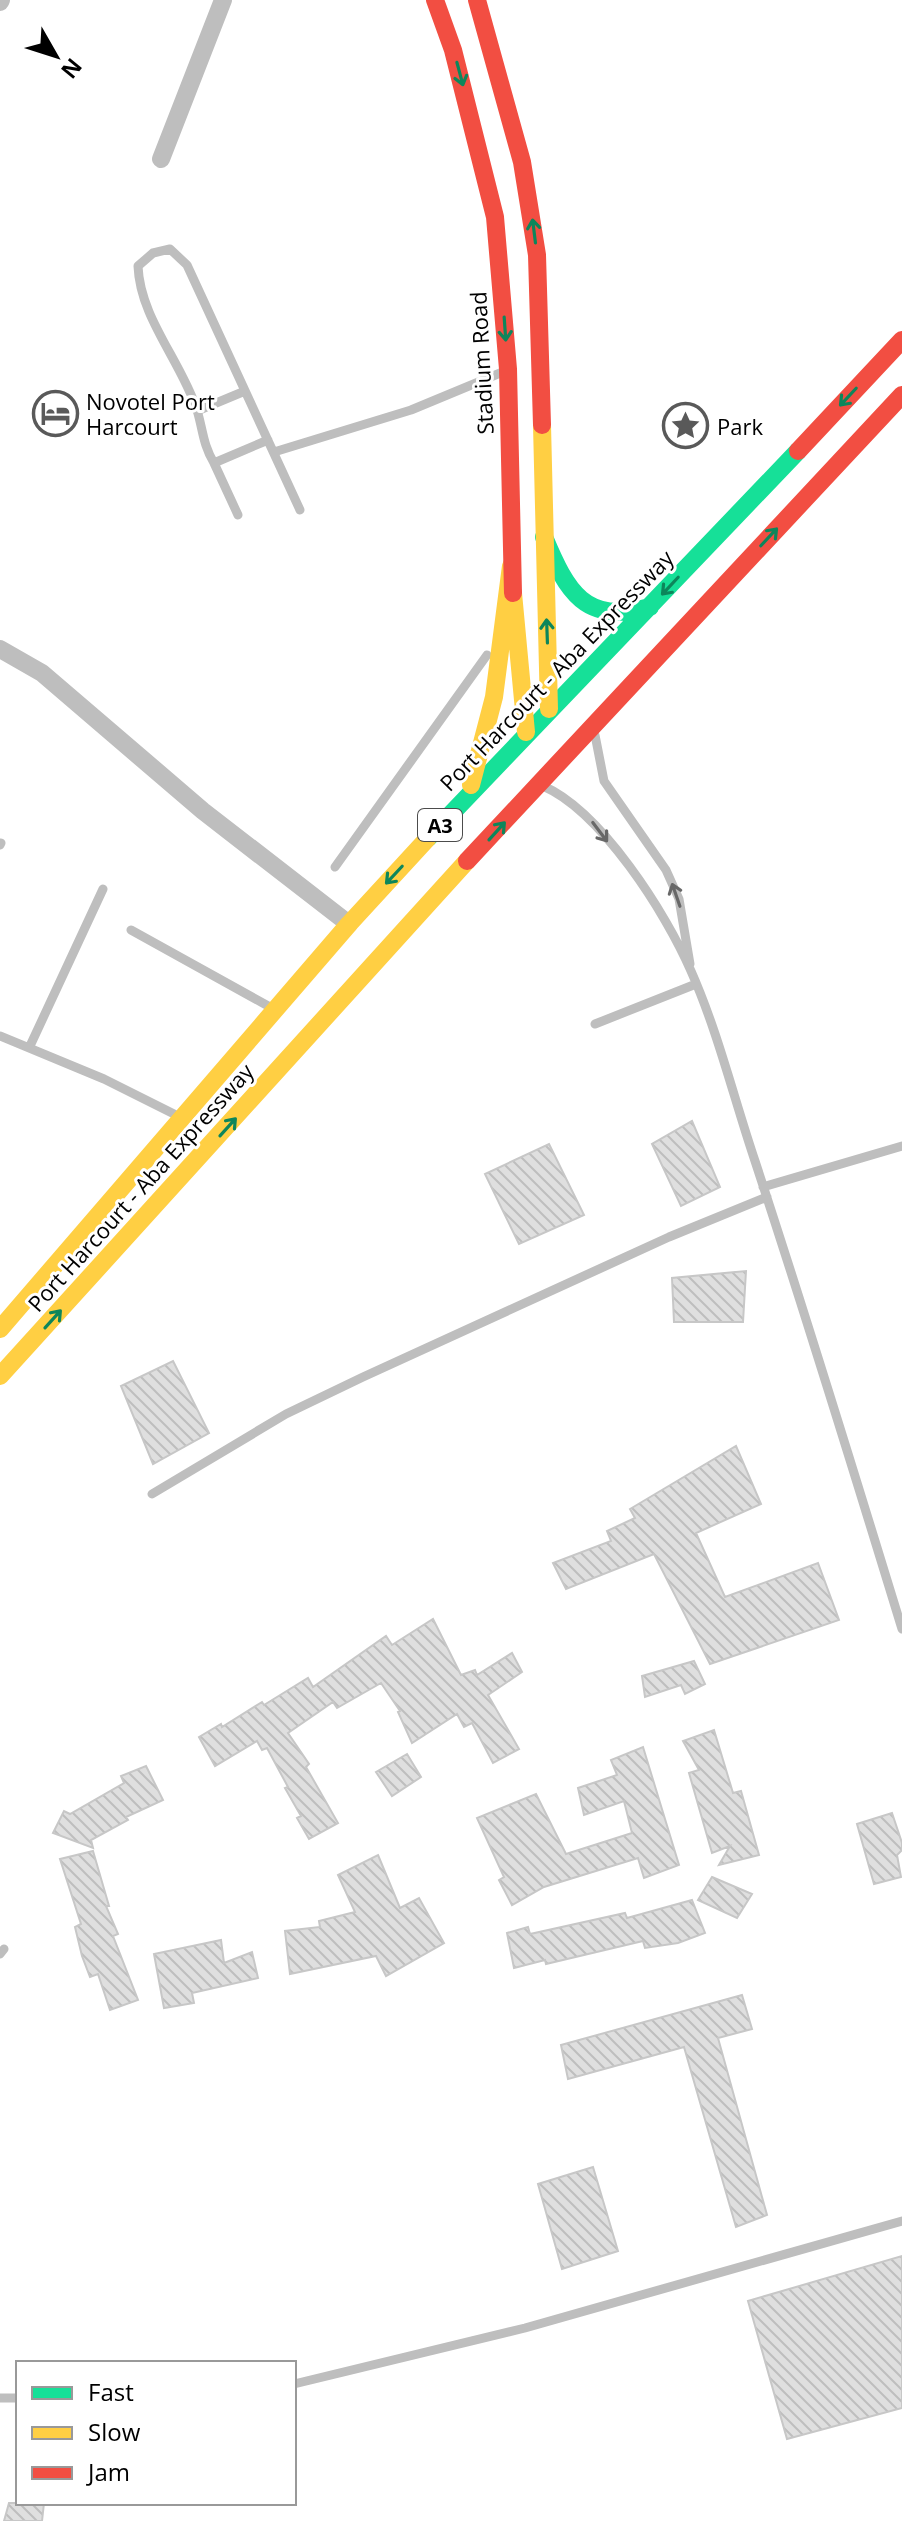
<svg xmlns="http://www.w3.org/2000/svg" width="902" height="2521" font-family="'Open Sans',sans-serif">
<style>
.building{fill:url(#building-back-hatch);stroke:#c7c7c7;stroke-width:2}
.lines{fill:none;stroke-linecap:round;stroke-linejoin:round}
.lane{stroke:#bebebe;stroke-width:9}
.street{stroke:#bebebe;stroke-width:18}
.fast{stroke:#16e098;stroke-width:18}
.slow{stroke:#ffcf43;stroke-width:18}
.jam{stroke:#f24e42;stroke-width:18}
.oneway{stroke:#0d865b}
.oneway2{stroke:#686868}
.labels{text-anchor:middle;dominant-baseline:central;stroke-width:6;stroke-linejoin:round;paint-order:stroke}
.shield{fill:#fff;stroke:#4c4c4c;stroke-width:2}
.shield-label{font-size:20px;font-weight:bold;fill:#000}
.street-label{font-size:22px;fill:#000;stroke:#fff}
.poi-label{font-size:22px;fill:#000;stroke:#fff;text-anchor:start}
</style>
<defs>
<pattern id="building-back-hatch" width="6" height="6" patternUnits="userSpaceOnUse" patternTransform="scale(2)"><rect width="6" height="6" fill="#dfdfdf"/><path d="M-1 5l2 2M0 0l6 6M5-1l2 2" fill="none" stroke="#bebebe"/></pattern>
</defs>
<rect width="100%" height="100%" fill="#fff"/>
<path class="building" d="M692,1121L720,1187L681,1206L652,1144Z
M549,1144L584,1215L519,1244L485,1174Z
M746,1271L743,1322H674L672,1278Z
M173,1361L209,1433L153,1464L121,1386Z
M736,1446L761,1504L696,1533L725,1597L818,1563L839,1620L710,1664L654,1554L566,1589L553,1563L611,1541L607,1531L635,1518L630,1509Z
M433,1619L461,1675L475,1670L477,1675L512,1653L522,1672L488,1695L519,1749L493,1763L472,1723L464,1727L457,1714L412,1743L398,1712L400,1711L381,1683L337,1708L333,1702L288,1733L309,1764L306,1767L338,1823L309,1839L297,1818L301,1816L285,1788L288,1787L267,1748L262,1750L257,1741L215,1766L199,1737L221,1724L222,1727L262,1702L264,1705L308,1678L313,1687L386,1636L392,1645Z
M694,1661L705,1684L685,1694L681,1685L645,1697L642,1676Z
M714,1730L733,1793L741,1791L759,1855L719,1865L730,1846L712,1853L689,1773L699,1770L683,1741Z
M643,1747L679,1865L644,1878L638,1858L544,1887L512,1905L499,1880L504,1877L477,1818L536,1794L566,1854L632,1833L624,1801L584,1815L578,1788L617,1775L611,1760Z
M407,1754L421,1777L392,1796L376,1772Z
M146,1766L163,1800L126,1817L128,1820L91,1840L93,1848L53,1833L64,1811L70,1814L124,1783L121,1776Z
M892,1813L902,1843V1850L897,1855L901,1877L874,1884L857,1824Z
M93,1851L109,1906H106L118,1934L113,1936L138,2000L110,2010L98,1974L90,1977L82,1956L75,1927L81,1924L60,1859Z
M378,1855L400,1908L419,1898L444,1943L386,1976L376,1956L290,1974L285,1931L320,1927L319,1921L355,1912L338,1875Z
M712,1877L752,1894L737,1918L698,1900Z
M692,1900L705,1933L678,1943L645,1948L643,1941L546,1964L545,1960L514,1968L507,1933L528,1927L530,1934L625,1913L627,1918Z
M221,1940L224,1963L252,1952L258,1978L192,1993L194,2003L164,2008L154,1954Z
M742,1995L752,2029L718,2038L767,2215L736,2227L684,2047L568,2079L561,2045Z
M593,2167L618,2251L562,2269L538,2184Z
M902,2256V2408L787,2439L748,2301Z
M9,2503H44L42,2521H4Z"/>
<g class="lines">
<path class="lane" d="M197,411L245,391
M274,452L411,410L505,371
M214,463C203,445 203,430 197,410C181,361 140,318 138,266L153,253L170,249L187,265L300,510
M238,515L214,463L268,440
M595,735L604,781L666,870L679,899L690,964
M543,786C601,811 666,913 691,971C718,1032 734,1099 755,1161C806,1316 854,1472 902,1629
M0,845L1,843
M335,867L487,655
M131,930L270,1007
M595,1024L696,984
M0,1036L104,1079L174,1114
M30,1046L103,889
M763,1187L902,1146
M152,1494L286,1414L363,1377L669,1237L767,1197
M0,1954L4,1949
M294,2384L525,2328L902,2221
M0,2398H18"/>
<path class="street" d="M0,2L1,0
M161,159L223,0
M0,649L42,673L203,811L349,924"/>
<path class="fast" d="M544,537C567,592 585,625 650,607
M428,838L798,451"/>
<path class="slow" d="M542,425L549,709
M513,593L526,732
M471,785L494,697L511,566
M0,1329L349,924L428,838
M0,1376L467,861"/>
<path class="jam" d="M435,0L453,50L495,217L508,369L513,593
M477,0L522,162L537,255L542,425
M798,451L902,340
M467,861L902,395"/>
</g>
<defs><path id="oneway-shaft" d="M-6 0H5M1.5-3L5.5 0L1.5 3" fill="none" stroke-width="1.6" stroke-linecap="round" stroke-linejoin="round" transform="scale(2)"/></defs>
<g class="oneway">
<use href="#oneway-shaft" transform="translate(460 74) rotate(75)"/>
<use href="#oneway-shaft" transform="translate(534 231) rotate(-97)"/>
<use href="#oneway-shaft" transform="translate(505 329) rotate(86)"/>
<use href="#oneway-shaft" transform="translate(848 397) rotate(133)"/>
<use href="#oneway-shaft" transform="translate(769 537) rotate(-47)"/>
<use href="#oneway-shaft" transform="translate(670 586) rotate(133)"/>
<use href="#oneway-shaft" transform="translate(547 631) rotate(-92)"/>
<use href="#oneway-shaft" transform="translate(497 831) rotate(-48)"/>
<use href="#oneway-shaft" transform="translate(394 875) rotate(133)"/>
<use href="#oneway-shaft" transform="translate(228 1127) rotate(-48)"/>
<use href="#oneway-shaft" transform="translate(53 1319) rotate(-48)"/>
</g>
<g class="oneway2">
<use href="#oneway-shaft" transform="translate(600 832) rotate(53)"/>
<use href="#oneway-shaft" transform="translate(676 895) rotate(-109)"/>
</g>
<defs>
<symbol id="hotel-ring" viewBox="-11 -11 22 22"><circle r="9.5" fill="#fff" stroke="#595959" stroke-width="1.5"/><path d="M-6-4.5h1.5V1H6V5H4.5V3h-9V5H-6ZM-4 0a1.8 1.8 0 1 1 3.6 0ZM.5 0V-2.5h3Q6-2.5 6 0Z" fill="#595959"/></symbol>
<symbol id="sight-ring" viewBox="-11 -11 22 22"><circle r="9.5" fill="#fff" stroke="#595959" stroke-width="1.5"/><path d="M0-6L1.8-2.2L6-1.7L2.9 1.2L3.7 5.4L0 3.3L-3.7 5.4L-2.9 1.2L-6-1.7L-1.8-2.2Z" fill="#595959"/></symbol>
</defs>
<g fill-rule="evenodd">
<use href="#hotel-ring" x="30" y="388" width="51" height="51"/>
<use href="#sight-ring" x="660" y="400" width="51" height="51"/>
</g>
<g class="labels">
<rect class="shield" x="418" y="809" width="44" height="32" rx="6"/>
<g class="shield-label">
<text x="440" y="825">A3</text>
</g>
<g class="street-label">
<text transform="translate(481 363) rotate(-93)">Stadium Road</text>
<text transform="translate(556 670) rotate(-46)">Port Harcourt - Aba Expressway</text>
<text transform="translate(140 1187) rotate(-48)">Port Harcourt - Aba Expressway</text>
</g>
<g class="poi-label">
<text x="86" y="401">Novotel Port<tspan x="86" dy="25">Harcourt</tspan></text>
<text x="717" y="426">Park</text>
</g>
</g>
<rect x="16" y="2361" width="280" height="144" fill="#ffffff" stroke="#999999" stroke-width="2"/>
<rect x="32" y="2387" width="40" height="12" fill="#16e098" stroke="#999999" stroke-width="2"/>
<text x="88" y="2401" font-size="24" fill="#000000">Fast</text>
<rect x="32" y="2427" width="40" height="12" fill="#ffcf43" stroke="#999999" stroke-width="2"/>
<text x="88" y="2441" font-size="24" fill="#000000">Slow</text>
<rect x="32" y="2467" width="40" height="12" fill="#f24e42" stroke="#999999" stroke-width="2"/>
<text x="88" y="2481" font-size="24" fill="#000000">Jam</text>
<g transform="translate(56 56) rotate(129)" stroke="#ffffff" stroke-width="6" paint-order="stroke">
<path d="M0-6L14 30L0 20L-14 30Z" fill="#000000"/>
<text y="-12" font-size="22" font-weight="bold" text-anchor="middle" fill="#000000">N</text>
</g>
</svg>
